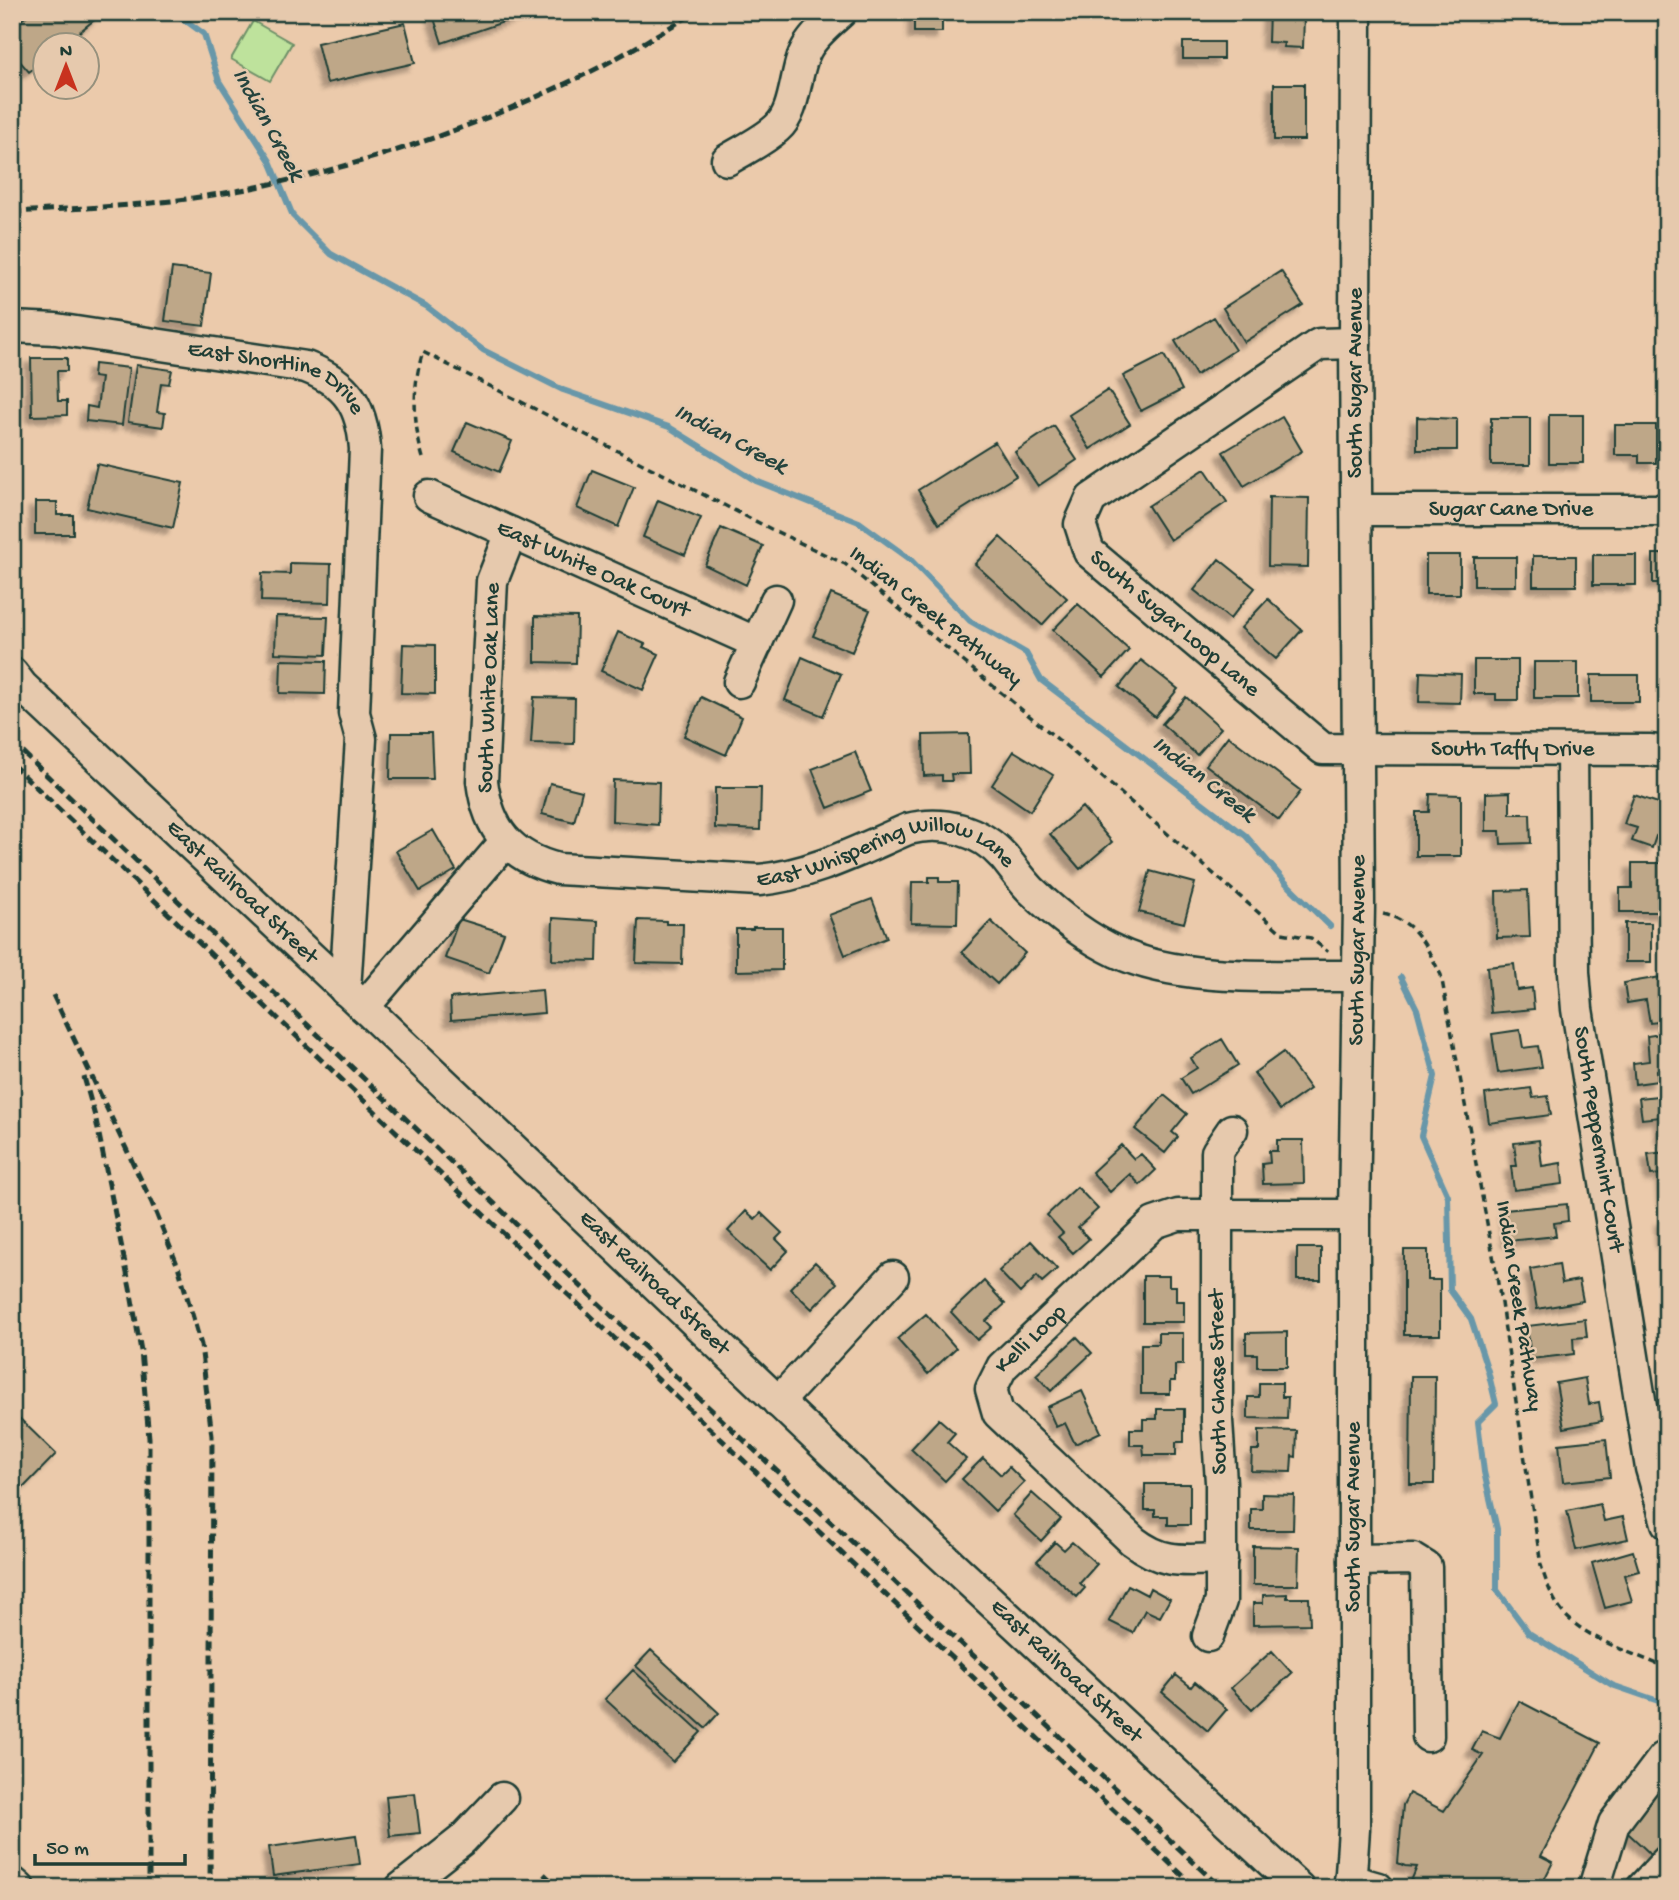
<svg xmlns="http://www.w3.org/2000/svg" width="1679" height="1900" font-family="'Gochi Hand',sans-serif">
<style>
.green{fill:#bee29c;stroke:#6e9068;stroke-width:2}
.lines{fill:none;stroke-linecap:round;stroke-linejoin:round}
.stream{stroke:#6797a9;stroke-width:6}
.building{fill:#bea788;stroke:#1f3d34;stroke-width:2;filter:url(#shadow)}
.minor-casing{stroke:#1f3d34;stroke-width:35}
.path{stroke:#1f3d34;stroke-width:3.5;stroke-dasharray:7 5;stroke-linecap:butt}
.minor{stroke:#e6c9ad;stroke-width:30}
.rail{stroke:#1f3d34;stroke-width:5;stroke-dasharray:10 5;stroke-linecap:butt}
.labels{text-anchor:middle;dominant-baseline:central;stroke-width:5;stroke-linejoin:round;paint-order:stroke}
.street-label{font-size:23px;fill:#1f3d34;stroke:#e6c9ad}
.water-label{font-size:24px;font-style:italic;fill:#25443e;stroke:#e6c9ad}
</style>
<defs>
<filter id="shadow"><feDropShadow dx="-6" dy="6" stdDeviation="2" flood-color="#0004"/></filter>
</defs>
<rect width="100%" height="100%" fill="#ebcaab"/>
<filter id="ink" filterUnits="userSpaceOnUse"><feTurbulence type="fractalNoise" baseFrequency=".0143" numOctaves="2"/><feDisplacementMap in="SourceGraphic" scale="14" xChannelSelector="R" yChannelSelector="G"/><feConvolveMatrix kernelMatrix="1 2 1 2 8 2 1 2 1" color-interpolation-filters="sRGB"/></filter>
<g filter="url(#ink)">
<path class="green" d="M253,21L292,43L270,81L231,59Z"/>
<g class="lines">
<path class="stream" d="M174,12L204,34L219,81L270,161L293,216L331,254L426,306L483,350L563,390L669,427L756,481L859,522L910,559L970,621L1026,653L1041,680L1246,836L1286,883L1330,926
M1401,977L1417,1009L1435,1076L1421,1136L1448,1196L1450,1290L1471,1319L1488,1371L1496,1404L1478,1422L1484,1472L1497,1529V1590L1529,1633L1612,1685L1667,1704"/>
</g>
<path class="building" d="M31,12H96L99,16L62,46H46V59L29,72L12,52V28Z
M432,12H526L527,14L442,43Z
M914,12H942V32H914Z
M1269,12H1296V16H1304L1303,48L1283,47L1284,43L1268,42Z
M405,23L415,63L327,83L317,43Z
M1183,42H1223V59H1183Z
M1274,84H1304V140H1274Z
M172,268L211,273L204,326L165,321Z
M1281,271L1303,305L1244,342L1223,308Z
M1214,317L1235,350L1196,375L1175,341Z
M1164,355L1182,390L1141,411L1123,376Z
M31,358H67V371H57L58,401H67V415L32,416Z
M94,364L129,368L122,425L86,421L87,406L97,408L101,378L93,377Z
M136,365L172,370L169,384L161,383L157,412L165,413L163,427L128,422Z
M1108,390L1130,424L1090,449L1069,415Z
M1549,415H1583V463H1549Z
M1282,417L1302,451L1244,486L1223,452Z
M1417,417L1457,419V450H1417Z
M1491,418H1530V465H1491Z
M467,422L512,441L499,472L454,452Z
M1615,425H1656V463H1639V455H1615Z
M1054,426L1077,460L1038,486L1015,452Z
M995,442L1016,476L939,524L918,490Z
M97,464L183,483L173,528L87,508Z
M1205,469L1227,502L1170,540L1148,506Z
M592,470L634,487L618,527L577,508Z
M1269,497L1309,498L1308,567L1268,566Z
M658,500L701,518L685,555L643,537Z
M35,502H57V515H73V534H35Z
M721,528L763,546L746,585L705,565Z
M1000,537L1067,598L1042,625L975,564Z
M1653,554H1667V583H1653Z
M1426,555H1460V594H1426Z
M1593,555H1636V585H1593Z
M1533,556H1576V586H1533Z
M1474,557H1516V586H1474Z
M1219,559L1255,588L1230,619L1194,590Z
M290,563L331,564L330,603L261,601L262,573L290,574Z
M831,594L870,610L852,652L813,636Z
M1268,599L1302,630L1276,659L1241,628Z
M1078,604L1129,650L1104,677L1053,630Z
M276,616L328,617L326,655L275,653Z
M535,616L577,617L576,663L535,662Z
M618,632L645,644L643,647L659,654L643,690L601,671Z
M403,644L435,645V694L401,693Z
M802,657L841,674L823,716L785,700Z
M281,660L326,661L325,694L280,693Z
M1141,660L1178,689L1155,717L1119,687Z
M1474,660H1518V700H1496V694H1474Z
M1534,662H1578V698H1534Z
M1420,672L1461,674L1460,703L1419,702Z
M1591,675H1639V702H1591Z
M534,697L575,698L574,744L531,743Z
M701,697L742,717L726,755L684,736Z
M1186,697L1221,728L1197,755L1162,724Z
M391,733H431L433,779H390Z
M969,734L970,774H951L952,781H942V775L924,776L923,735Z
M1228,736L1301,791L1279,820L1206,765Z
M1014,751L1053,775L1030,811L992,785Z
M855,752L871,791L828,808L812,769Z
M613,780L659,782L658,825L612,821Z
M550,783L582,791L574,822L542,814Z
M715,788H761L760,830L715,828Z
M1510,792V814H1530L1531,843L1501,844L1500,831H1486V793Z
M1430,794L1461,795V856H1416V812H1429Z
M1634,795L1661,804L1663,798L1667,799V840L1656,836L1652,848L1632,841L1637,828L1624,824Z
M1082,807L1112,842L1080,869L1050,834Z
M433,830L456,870L420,891L396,851Z
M1632,863H1664V912H1620V888H1632Z
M1150,871L1195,883L1184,923L1139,912Z
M929,877H939V882H958L957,924L911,923L912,882H929Z
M1528,890L1530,937L1497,938L1496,891Z
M872,899L887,938L845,955L829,915Z
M553,918L598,921L597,961L552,960Z
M459,919L504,933L489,973L445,958Z
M638,920L666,921V924H683L682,964L636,963Z
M991,921L1025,953L997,984L962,952Z
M1625,923H1651V962H1625Z
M753,927H782V970L736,971V929H753Z
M1514,964L1517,990L1532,988L1534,1009L1491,1013L1487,967Z
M1667,976V1021L1650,1023L1646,1000L1627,1003L1624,983Z
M542,990L544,1013L451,1020L450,998Z
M1520,1030L1523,1048L1538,1046L1542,1067L1498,1073L1492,1034Z
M1667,1033V1068L1657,1070L1658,1081L1635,1084L1633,1063L1649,1061L1647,1036Z
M1222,1039L1238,1065L1191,1094L1181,1078L1197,1068L1191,1058Z
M1283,1052L1310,1089L1280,1110L1254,1073Z
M1531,1088L1533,1098L1548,1096L1551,1115L1489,1123L1485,1094Z
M1164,1095L1187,1114L1172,1132L1178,1137L1165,1153L1135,1129Z
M1667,1095V1137L1662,1138L1660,1117L1642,1119L1639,1098Z
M1277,1140H1303L1304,1183L1263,1184L1262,1164L1270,1163L1269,1151H1277Z
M1539,1140L1542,1166L1561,1163L1563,1184L1514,1190L1511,1166H1517L1514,1143Z
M1121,1145L1134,1159L1141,1154L1156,1170L1140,1185L1130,1174L1110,1192L1092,1172Z
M1667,1152V1198H1664L1662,1174L1651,1175L1648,1154Z
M1077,1187L1098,1209L1078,1227L1089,1239L1073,1253L1058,1237L1063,1233L1047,1215Z
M1567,1204L1568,1221L1554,1223L1556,1236L1508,1241L1505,1210Z
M746,1211L755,1219L761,1213L782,1233L776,1239L788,1251L770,1270L728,1231Z
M1667,1219V1241L1663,1242L1661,1220Z
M1031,1241L1057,1269L1042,1282L1037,1276L1020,1293L999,1271Z
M1297,1248H1321V1280H1297Z
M1404,1250H1428V1280H1440V1335H1404Z
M815,1262L837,1283L812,1309L790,1288Z
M1559,1264L1562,1283L1579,1280L1583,1301L1537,1309L1530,1269Z
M1143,1276H1169V1286H1176V1301H1184V1322H1143Z
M984,1281L1005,1304L986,1321L992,1327L977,1340L951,1312Z
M926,1314L956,1348L928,1374L897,1339Z
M1585,1319L1587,1337L1573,1338L1574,1354L1531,1359L1527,1326Z
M1287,1332V1367H1257V1354H1246V1333Z
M1158,1333H1183V1365H1175V1381H1170V1394H1141V1344H1158Z
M1077,1337L1092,1353L1051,1391L1036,1375Z
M1411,1376H1435L1434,1484H1410Z
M1585,1378L1589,1404L1599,1402L1602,1421L1564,1428L1556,1383Z
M1259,1383H1282V1397H1288L1287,1419L1248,1418V1397H1259Z
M1082,1391L1101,1432L1075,1444L1065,1423L1056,1427L1047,1407Z
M1157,1409H1184V1442H1176V1455H1144L1143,1445H1130V1429H1143V1419H1157Z
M15,1414L56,1454L23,1488L12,1477V1417Z
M939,1419L955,1433L947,1442L966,1459L945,1481L911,1449Z
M1259,1430L1297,1431L1296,1457L1292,1456L1291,1472L1251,1471L1252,1450H1259Z
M1606,1439L1610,1477L1563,1482L1559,1444Z
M983,1458L1001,1475L1009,1467L1024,1482L995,1511L962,1479Z
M1145,1484H1190V1525H1168V1516H1155V1510H1145Z
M1032,1493L1061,1519L1041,1541L1013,1515Z
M1262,1494L1294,1495L1293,1530H1251V1509H1262Z
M1600,1504L1604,1521L1623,1517L1628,1539L1576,1550L1567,1511Z
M1055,1542L1064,1550L1072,1542L1097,1564L1080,1583L1085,1588L1077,1597L1037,1561Z
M1253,1546L1299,1547L1298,1585H1253Z
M1633,1551L1639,1571L1624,1575L1632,1601L1605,1608L1592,1563Z
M1128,1585L1147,1595L1150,1588L1170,1599L1160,1617L1145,1610L1133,1633L1109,1621Z
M1287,1594V1598H1309L1310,1624L1253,1625V1603H1263V1595Z
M651,1650L719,1713L705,1728L636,1666Z
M1272,1651L1292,1673L1252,1710L1231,1688Z
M633,1670L701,1732L673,1762L605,1699Z
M1176,1675L1191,1687L1195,1682L1227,1709L1208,1731L1162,1692Z
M1519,1701L1600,1743L1541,1856L1553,1862L1540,1888H1408L1417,1867L1405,1866L1398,1863L1403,1805L1409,1793L1444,1811L1483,1755L1472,1750L1482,1731L1500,1738Z
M1667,1770V1847L1656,1859L1617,1823Z
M415,1793L420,1833L390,1836L386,1796Z
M356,1835L360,1864L273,1876L269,1847Z"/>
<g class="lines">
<defs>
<g id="minor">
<path d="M727,160C743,150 763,141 777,128C797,111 794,70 807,48C815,34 829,23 841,12"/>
<path id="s1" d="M12,327L56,329L306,367C347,383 362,405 365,449L354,713L361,739L345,990"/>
<path id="s2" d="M1355,343L1319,344L1091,499L1080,524L1089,552L1323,749L1649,750L1667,752"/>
<path id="s3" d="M429,496L757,643"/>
<path id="s4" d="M1357,510H1667"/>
<path id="s5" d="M511,533L492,581L482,781C488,829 510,857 558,869L759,880C812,875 859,850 908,829C943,820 980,830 1004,857C1013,868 1021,880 1031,890C1057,915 1084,937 1117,952C1181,983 1286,975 1358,976"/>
<path id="s6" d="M12,673L22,686L364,1007L868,1487L1299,1888"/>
<path d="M739,682L776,600"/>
<path id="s7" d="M1572,751L1574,972L1577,1009L1651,1468L1667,1523"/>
<path d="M364,1007L506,841"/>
<path d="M778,1402L893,1277"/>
<path id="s8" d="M1222,1559C1184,1560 1164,1565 1133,1541L998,1413L991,1389L1002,1367L1154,1223L1178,1215H1354"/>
<path d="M1354,1560L1413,1559L1426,1567L1428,1736"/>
<path d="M1208,1636L1221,1601V1482L1217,1421V1152L1232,1130"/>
<path d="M1350,1880L1378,1888"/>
<path d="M12,1882L19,1888"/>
<path d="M401,1888L462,1840L502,1798"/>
<path id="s9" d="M1350,1888L1354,1829V1215L1359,905L1355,343L1356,12"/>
<path d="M1594,1888L1614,1823L1663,1758L1667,1759"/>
<path d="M1642,1888L1667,1861"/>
</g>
</defs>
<use href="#minor" class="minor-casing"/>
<path class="path" d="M423,458C413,424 412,386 423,352L771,529L845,564L1072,751L1282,933L1311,938L1328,952
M1383,914C1417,921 1426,947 1441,975L1497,1277L1541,1565C1545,1579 1550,1593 1558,1606C1578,1637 1633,1653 1667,1668"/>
<use href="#minor" class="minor"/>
<path class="rail" d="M12,212C65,209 118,207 171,201C316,183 459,136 590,72C626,54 661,32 696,12
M12,742L636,1339L1221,1888
M12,764L430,1164L1196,1888
M53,995L152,1203L179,1269L201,1345L212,1436L210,1888
M84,1077L96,1120L130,1288L141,1351L149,1438V1888
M544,1874L559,1888"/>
</g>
</g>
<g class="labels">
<g class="street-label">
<text transform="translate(1356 383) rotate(-90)">South Sugar Avenue</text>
<text stroke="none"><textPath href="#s1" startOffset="273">East Shortline Drive</textPath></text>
<text stroke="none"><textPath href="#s4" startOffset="154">Sugar Cane Drive</textPath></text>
<text stroke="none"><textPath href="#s3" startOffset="180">East White Oak Court</textPath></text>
<text transform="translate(935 617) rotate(38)">Indian Creek Pathway</text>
<text stroke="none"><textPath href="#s2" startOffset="480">South Sugar Loop Lane</textPath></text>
<text transform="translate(490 688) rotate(-88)">South White Oak Lane</text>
<text stroke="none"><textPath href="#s2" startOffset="864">South Taffy Drive</textPath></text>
<text stroke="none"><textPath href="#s5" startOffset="714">East Whispering Willow Lane</textPath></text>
<text stroke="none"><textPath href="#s6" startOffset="318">East Railroad Street</textPath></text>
<text stroke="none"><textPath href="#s9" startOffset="938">South Sugar Avenue</textPath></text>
<text stroke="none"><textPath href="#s7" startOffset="390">South Peppermint Court</textPath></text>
<text stroke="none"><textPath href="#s6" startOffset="886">East Railroad Street</textPath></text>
<text transform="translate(1518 1306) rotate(81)">Indian Creek Pathway</text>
<text stroke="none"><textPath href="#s8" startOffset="369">Kelli Loop</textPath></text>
<text transform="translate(1219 1382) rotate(-91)">South Chase Street</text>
<text transform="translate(1354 1517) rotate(-90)">South Sugar Avenue</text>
<text stroke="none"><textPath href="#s6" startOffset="1452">East Railroad Street</textPath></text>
</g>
<g class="water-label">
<text transform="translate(267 125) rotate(61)">Indian Creek</text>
<text transform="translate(730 440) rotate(28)">Indian Creek</text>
<text transform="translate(1203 780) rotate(38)">Indian Creek</text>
</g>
</g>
<rect width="1679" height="1900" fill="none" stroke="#e6c9ad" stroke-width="42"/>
<rect x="21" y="21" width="1637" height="1858" fill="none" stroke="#1f3d34" stroke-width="2.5" filter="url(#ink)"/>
<g transform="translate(66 66)"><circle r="33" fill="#e6c9ad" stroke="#96917d" stroke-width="2"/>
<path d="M0-5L12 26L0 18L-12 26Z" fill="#c8321e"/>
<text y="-10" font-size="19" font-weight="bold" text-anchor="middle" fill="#1f3d34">N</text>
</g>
<path d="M35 1854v10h150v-10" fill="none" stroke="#1f3d34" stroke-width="3.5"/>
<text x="46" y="1854" font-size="21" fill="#1f3d34" stroke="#e6c9ad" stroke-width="5" paint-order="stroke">50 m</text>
</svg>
